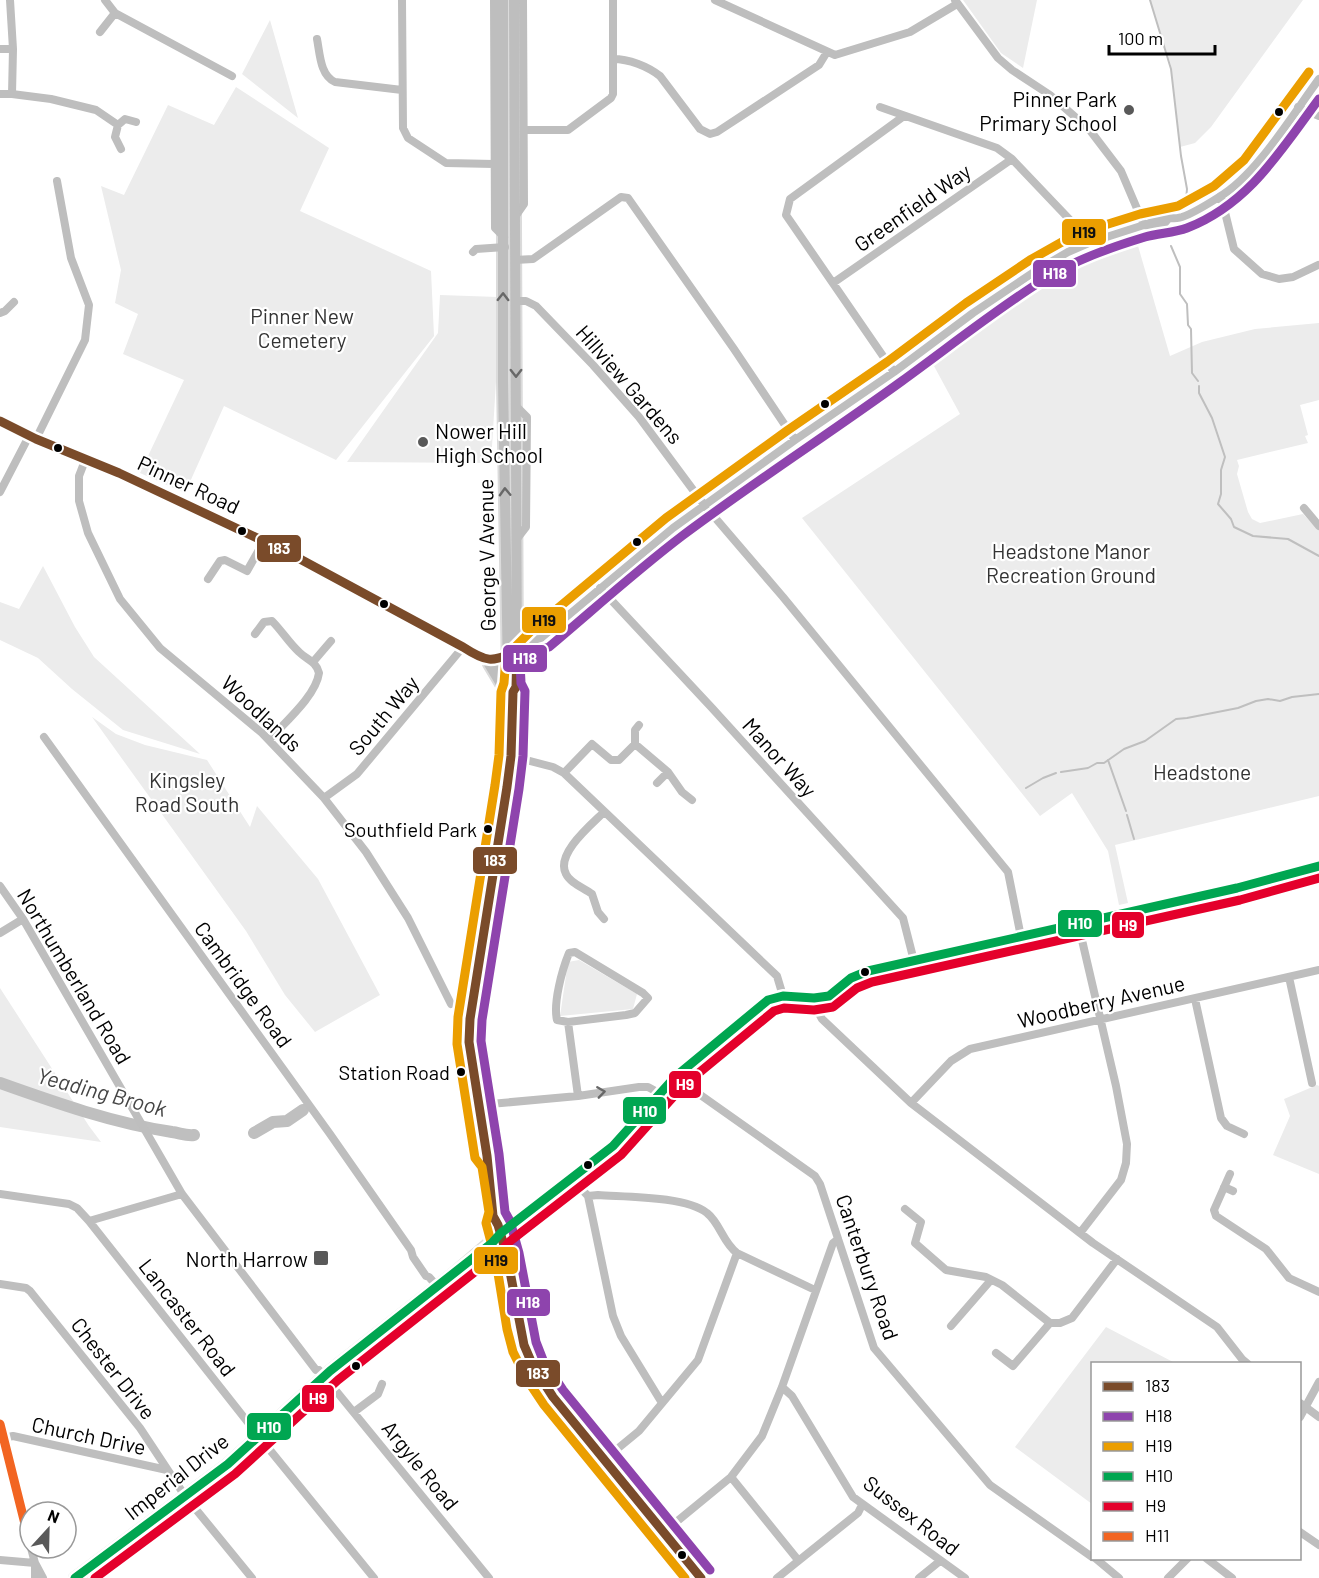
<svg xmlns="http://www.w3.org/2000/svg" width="1319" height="1578" font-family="Barlow,sans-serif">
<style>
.green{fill:#ececec}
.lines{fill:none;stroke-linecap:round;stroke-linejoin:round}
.stream{stroke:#bfbfbf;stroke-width:2}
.river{stroke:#bfbfbf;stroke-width:12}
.major-casing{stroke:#dbdbdb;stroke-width:14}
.minor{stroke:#bebebe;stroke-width:8}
.major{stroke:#bebebe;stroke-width:10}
.bus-1-casing{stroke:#fff;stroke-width:14}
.bus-2-casing{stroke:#fff;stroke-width:14}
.bus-3-casing{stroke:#fff;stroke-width:14}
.bus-4-casing{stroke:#fff;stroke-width:14}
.bus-5-casing{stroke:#fff;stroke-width:14}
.bus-6-casing{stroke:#fff;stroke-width:14}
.bus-1{stroke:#7a4b2a;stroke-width:9}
.bus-2{stroke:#8e44ad;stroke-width:9}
.bus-3{stroke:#eb9e00;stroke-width:9}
.bus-4{stroke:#00a651;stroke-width:9}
.bus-5{stroke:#e4002b;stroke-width:9}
.bus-6{stroke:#f26522;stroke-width:9}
.oneway{stroke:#686868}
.poi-dot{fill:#595959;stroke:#fff;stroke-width:2}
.bus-dot{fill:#000;stroke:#fff;stroke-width:2}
.labels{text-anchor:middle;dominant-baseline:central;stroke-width:4.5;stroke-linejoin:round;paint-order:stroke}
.bus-label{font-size:20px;fill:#000;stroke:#fff;text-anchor:end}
.poi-label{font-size:21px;fill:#000;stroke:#fff;text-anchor:end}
.street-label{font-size:21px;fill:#000;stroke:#fff}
.park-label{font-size:21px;fill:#333;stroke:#fff}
.water-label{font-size:22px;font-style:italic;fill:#444;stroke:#fff}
.line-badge{stroke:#fff;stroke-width:2}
.badge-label{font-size:16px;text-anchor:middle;font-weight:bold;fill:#fff}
.pale-badge-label{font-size:16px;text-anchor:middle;font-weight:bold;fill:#111}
</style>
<rect width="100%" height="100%" fill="#fff"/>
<path class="green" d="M963,0H1037L1023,68L1001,53Z
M1150,0H1303L1211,127L1195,143L1180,147L1171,65Z
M270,20L298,118L242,74Z
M236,87L329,148L300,211L431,271L434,336L336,460L224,406L185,493L140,473L184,380L123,354L138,314L115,303L121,270L101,186L124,195L168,105L214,125Z
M1136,239L1170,356L1202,342L1255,329L1319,323V400L1300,405L1308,435L1305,436L1308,443L1237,460L1239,466L1237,474L1248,512L1252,519L1260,523L1303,514L1319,530V796L1115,845L1128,903L1119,905L1108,851L1072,793L1040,816L802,518L960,414L928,355L1040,281L1093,254Z
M440,295L498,297L497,365L491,463L347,462L438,333Z
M43,566L75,627L94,657L200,754L123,730L72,689L38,658L0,640V602L19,609Z
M92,717L116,734L145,745L207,760L250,827L257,806L318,879L380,995L315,1032L285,995L246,931Z
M579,960L637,994L633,1009L560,1016L568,962Z
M0,988L89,1126L101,1142L0,1127Z
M1317,1085L1319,1086V1174L1273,1155L1290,1116L1284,1099Z
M1106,1327L1175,1363L1092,1364V1504L1015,1447Z"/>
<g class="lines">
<path class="stream" d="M1150,0L1171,69L1181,156L1187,189L1186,200
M1171,246L1180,267V294L1187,304L1188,325L1191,329L1192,373L1198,381
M1199,386V393L1212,418L1225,457L1221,470V494L1218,504L1231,519L1234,527L1253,536L1288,539L1319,556
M1108,760L1126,811
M1061,772L1088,768L1097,763H1104L1124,749L1145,741L1176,719L1187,718L1238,708L1256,701L1268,699L1280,701L1292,697L1319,694
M1026,788L1043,778L1056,773
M1127,815L1134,839"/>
<path class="river" d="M0,1083C56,1103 113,1123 172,1132C180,1133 186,1136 194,1135
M254,1133L273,1122L287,1121L303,1110"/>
<defs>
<path id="major" d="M503,0V381L508,677L509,687L513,692
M514,0L517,676L516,687L513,692L511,756L507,787L470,1019L469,1042L487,1156L486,1161L493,1216C508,1231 516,1318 524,1345C530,1364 542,1381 553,1397L701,1578
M517,627L521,634L534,639
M489,664L507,694
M496,1183L501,1214L498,1221
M75,1578L228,1464L330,1371L453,1274L501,1233"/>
</defs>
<use href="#major" class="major-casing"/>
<path class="minor" d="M10,0L13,49L12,94L51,99L96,110L118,125L125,119L136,122
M105,0L115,13L232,76
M402,0L403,128L408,138L446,163L494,164
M494,0L495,228L504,237
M715,0L835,55L910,32L957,4
M955,0L998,58L1012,70L1050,95L1089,129L1121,171L1144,225
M100,32L115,13
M317,39C320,54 320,75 335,82L402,90
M0,49H13
M613,59C629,59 647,66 660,76L700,129L710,134L717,132L819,65L827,52
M0,94H12
M880,107L997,148L1012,159L1091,242
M1298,107L1319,116
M118,125L115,137L121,149
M524,130H568L611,98L613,94V0
M1221,196L1234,249L1262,274L1279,279L1293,277L1318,265
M515,217L524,204L523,0
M1148,224C1159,214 1169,221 1182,217C1194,213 1208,204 1219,197C1256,176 1293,114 1319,79
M473,252L476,249L505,247
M515,260L533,259L621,197L628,198L734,349L795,440
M833,283L1012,159
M516,301H526L536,306L593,365L639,417L705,506L783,597L1008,872L1021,937
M0,313L5,311L14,302
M894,372L786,215L790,199L904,116
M0,421L36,439L119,473L287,552L463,647C502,674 504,671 539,641L541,638L673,528L795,440L894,372L973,313L1037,270L1068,252L1091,242L1144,225L1155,227L1164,224L1169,218
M36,439L85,340L89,305L71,258L57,181
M86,458L79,476V501L88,533L120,599L160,648L262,733L324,798L366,852L408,918L451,1004
M0,492L29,436
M1304,508L1319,526
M516,540L526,527L527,417L516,406
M208,579L220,561L225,560L247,571L264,541
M600,588L712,708L903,918L914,961
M255,634L264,622L272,621C282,631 289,643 299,652C307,660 316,661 319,673C316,696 284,723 269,740
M482,659H501L535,639
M313,662L331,641
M44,737L330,1134L411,1250L413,1257L426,1276L429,1277L437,1286
M635,744V730L639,725
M511,756L553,767L564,773L777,976L783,996
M564,773L592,744L611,760H619L635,744L668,772L682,792L692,800
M657,783L668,772
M324,798L357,774L463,647
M604,812C592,824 555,854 566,874C570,883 584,888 592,894L598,912L604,919
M0,886L23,919L182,1194L316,1370H319L489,1578
M1078,923L1116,1086L1127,1144L1126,1163L1121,1180L1080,1233
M0,933L23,919
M575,952L643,993L648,998L635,1013L626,1015L568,1022L557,1020C553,1003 562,970 569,953Z
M1289,977L1312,1083
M814,998L817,1010L822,1019L911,1103L1093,1243L1217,1327L1242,1359L1248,1364
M1195,999L1221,1118L1227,1126L1244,1134
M568,1022L578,1096
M675,1077L815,1176L820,1184L874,1348L990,1485L1092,1557
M911,1103L951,1061L970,1049L1319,970
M479,1105L578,1096L639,1087H648L659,1093
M1230,1174L1214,1210L1216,1216L1266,1249L1289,1278L1319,1292
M572,1179L588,1196L613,1316L621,1336L662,1403
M1224,1187L1233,1191
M0,1194L69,1204L77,1208L89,1221L182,1194
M588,1196L598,1195C626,1197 686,1196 707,1213C720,1223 723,1243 737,1253L815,1290
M905,1209L921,1222L915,1243L946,1270L986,1277L1002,1285L1050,1323H1060L1072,1318L1117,1259
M89,1221L265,1444L374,1578
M501,1233L613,1146L675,1077L768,1000L783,996L814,998L829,996L851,978L868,971L1237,888L1319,866
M0,1284L26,1288L30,1291L140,1428L185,1496L252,1578
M951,1326L991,1280
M996,1353L1013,1366L1050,1323
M782,1387L792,1396L853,1497L965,1578
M1300,1403L1319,1417
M354,1412L378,1394L382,1384
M1300,1417L1319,1382
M0,1424L30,1544
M4,1438L13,1436L167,1470
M605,1459L639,1431L698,1360L737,1253
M731,1477L798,1560
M664,1532L731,1477L762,1436L782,1387L833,1243L838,1239
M1300,1532L1319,1545
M31,1548L35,1563L43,1578
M1095,1558L1119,1578
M1206,1558L1232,1578
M0,1560L35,1563
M35,1563V1578
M777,1578L858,1513L862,1505
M919,1578L940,1561
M1168,1578L1188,1558"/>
<use href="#major" class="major"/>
<defs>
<path id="bus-1" d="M0,421L36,439L119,473L287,552L463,647C486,662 492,663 517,651L516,687L513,692L511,756L507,787L470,1019L469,1042L487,1156L493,1216L498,1225L507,1256L524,1345L533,1366L553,1397L701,1578"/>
<path id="bus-2" d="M710,1570L563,1390L543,1360L536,1342L519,1253L510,1221L505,1212L499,1154L481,1041L482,1020L519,789L523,756L525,691L521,683L520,662L539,650L549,647C593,610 636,571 682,536C754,482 829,434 902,381C949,347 994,311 1043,280C1075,260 1109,248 1145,237C1158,233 1174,233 1187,228C1249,204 1281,150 1319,99"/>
<path id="bus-3" d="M685,1578L544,1405L526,1378L513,1352L507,1329L496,1261L486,1223L489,1212L482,1167L475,1158L457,1044L458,1017L495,785L499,755L501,692L504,683L506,656L533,629L666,518L788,430L887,362L966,303L1030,260L1062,242L1086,231L1140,214L1178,206L1214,186L1244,160L1309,72"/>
<path id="bus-4" d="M75,1578L228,1464L330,1371L492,1243L501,1233L613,1146L675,1077L768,1000L783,996L814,998L829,996L851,978L868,971L1237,888L1319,866"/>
<path id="bus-5" d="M95,1578L235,1474L338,1380L500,1252L509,1242L621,1155L683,1086L774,1011L784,1008L814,1010L833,1007L857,988L872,982L1240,900L1319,878"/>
<path id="bus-6" d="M0,1424L30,1544"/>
</defs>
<use href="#bus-1" class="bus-1-casing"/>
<use href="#bus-2" class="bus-2-casing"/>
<use href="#bus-3" class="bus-3-casing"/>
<use href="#bus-4" class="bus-4-casing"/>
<use href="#bus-5" class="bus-5-casing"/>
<use href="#bus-6" class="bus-6-casing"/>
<use href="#bus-1" class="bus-1"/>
<use href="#bus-2" class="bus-2"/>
<use href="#bus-3" class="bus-3"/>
<use href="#bus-4" class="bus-4"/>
<use href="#bus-5" class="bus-5"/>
<use href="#bus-6" class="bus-6"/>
</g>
<defs><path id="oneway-chevron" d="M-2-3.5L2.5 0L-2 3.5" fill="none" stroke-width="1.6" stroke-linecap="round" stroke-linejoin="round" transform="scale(1.5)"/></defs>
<g class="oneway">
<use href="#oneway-chevron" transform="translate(503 297) rotate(-89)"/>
<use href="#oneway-chevron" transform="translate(516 373) rotate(90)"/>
<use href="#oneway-chevron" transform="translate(505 492) rotate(-92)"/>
<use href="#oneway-chevron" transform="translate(601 1092) rotate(-8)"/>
</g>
<g class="poi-dot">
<circle cx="1129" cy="110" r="6"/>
<circle cx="423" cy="442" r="6"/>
<rect x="313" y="1250" width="16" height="16" rx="3"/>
</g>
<g class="bus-dot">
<circle cx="1279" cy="112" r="5"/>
<circle cx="825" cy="404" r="5"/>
<circle cx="58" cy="448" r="5"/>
<circle cx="242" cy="531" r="5"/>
<circle cx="637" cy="542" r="5"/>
<circle cx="384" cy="604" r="5"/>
<circle cx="488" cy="829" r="5"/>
<circle cx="865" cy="972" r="5"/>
<circle cx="461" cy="1072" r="5"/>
<circle cx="588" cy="1165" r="5"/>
<circle cx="356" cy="1366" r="5"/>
<circle cx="682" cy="1555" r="5"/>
</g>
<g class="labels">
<g class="bus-label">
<text x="477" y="829">Southfield Park</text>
<text x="450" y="1072">Station Road</text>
</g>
<g class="poi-label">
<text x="1117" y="98">Pinner Park<tspan x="1117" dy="24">Primary School</tspan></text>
<text x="435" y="430" text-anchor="start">Nower Hill<tspan x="435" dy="24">High School</tspan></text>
<text x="308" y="1258">North Harrow</text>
</g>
<g class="street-label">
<text transform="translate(912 207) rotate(-35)">Greenfield Way</text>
<text transform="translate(630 384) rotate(49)">Hillview Gardens</text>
<text transform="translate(189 484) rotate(25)">Pinner Road</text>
<text transform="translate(486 555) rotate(-91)">George V Avenue</text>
<text transform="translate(262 713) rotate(43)">Woodlands</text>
<text transform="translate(383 715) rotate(-50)">South Way</text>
<text transform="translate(780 757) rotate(48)">Manor Way</text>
<text transform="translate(75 976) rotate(59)">Northumberland Road</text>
<text transform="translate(244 984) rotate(54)">Cambridge Road</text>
<text transform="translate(1101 1001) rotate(-13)">Woodberry Avenue</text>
<text transform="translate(868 1267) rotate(71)">Canterbury Road</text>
<text transform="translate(188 1317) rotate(52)">Lancaster Road</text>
<text transform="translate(114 1368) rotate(52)">Chester Drive</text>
<text transform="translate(89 1435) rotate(12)">Church Drive</text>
<text transform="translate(421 1465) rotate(51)">Argyle Road</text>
<text transform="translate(176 1476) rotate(-38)">Imperial Drive</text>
<text transform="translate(912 1515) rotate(38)">Sussex Road</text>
</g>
<g class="park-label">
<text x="302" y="315">Pinner New<tspan x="302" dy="24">Cemetery</tspan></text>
<text x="1071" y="550">Headstone Manor<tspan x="1071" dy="24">Recreation Ground</tspan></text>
<text x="1202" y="771">Headstone</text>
<text x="187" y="779">Kingsley<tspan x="187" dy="24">Road South</tspan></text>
</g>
<g class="water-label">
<text transform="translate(102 1091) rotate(15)">Yeading Brook</text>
</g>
</g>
<g class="line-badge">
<rect x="1061" y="218" width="46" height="28" rx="6" fill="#eb9e00"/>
<rect x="1032" y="259" width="45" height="29" rx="6" fill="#8e44ad"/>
<rect x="256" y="534" width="46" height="29" rx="6" fill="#7a4b2a"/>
<rect x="521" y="606" width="46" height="28" rx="6" fill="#eb9e00"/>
<rect x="502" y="644" width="46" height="29" rx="6" fill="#8e44ad"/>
<rect x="472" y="846" width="46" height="29" rx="6" fill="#7a4b2a"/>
<rect x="1057" y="909" width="46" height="29" rx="6" fill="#00a651"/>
<rect x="1111" y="911" width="34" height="28" rx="6" fill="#e4002b"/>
<rect x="668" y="1070" width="34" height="29" rx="6" fill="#e4002b"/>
<rect x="622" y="1096" width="45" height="29" rx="6" fill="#00a651"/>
<rect x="473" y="1246" width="46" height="29" rx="6" fill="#eb9e00"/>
<rect x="506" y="1288" width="45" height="29" rx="6" fill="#8e44ad"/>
<rect x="515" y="1359" width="46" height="29" rx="6" fill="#7a4b2a"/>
<rect x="301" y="1384" width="34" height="29" rx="6" fill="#e4002b"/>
<rect x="246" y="1412" width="46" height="29" rx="6" fill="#00a651"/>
</g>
<g class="badge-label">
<text x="1055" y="279">H18</text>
<text x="279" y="554">183</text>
<text x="525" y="664">H18</text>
<text x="495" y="866">183</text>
<text x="1080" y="929">H10</text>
<text x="1128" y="931">H9</text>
<text x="685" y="1090">H9</text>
<text x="645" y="1117">H10</text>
<text x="528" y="1308">H18</text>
<text x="538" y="1379">183</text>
<text x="318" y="1404">H9</text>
<text x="269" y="1433">H10</text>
</g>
<g class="pale-badge-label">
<text x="1084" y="238">H19</text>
<text x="544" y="626">H19</text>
<text x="496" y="1266">H19</text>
</g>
<rect x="1091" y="1362" width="210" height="198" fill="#ffffff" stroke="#999999" stroke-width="1.5"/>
<rect x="1103" y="1382" width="30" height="9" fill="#7a4b2a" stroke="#999999" stroke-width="1.5"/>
<text x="1145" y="1392" font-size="18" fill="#000000">183</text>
<rect x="1103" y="1412" width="30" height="9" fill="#8e44ad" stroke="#999999" stroke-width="1.5"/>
<text x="1145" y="1422" font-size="18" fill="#000000">H18</text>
<rect x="1103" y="1442" width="30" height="9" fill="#eb9e00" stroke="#999999" stroke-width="1.5"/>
<text x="1145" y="1452" font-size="18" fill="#000000">H19</text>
<rect x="1103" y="1472" width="30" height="9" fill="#00a651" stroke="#999999" stroke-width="1.5"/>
<text x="1145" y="1482" font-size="18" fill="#000000">H10</text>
<rect x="1103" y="1502" width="30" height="9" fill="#e4002b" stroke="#999999" stroke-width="1.5"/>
<text x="1145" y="1512" font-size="18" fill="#000000">H9</text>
<rect x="1103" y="1532" width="30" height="9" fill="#f26522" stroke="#999999" stroke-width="1.5"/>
<text x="1145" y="1542" font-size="18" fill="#000000">H11</text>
<g transform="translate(48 1530) rotate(22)"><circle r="28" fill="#ffffff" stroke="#999999" stroke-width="1.5"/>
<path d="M0-4.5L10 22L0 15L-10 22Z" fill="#595959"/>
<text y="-9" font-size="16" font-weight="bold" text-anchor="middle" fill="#000000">N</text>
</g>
<path d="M1109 45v9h106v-9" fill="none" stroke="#000000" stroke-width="3"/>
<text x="1118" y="45" font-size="18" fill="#000000" stroke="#ffffff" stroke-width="4.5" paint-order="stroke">100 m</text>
</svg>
